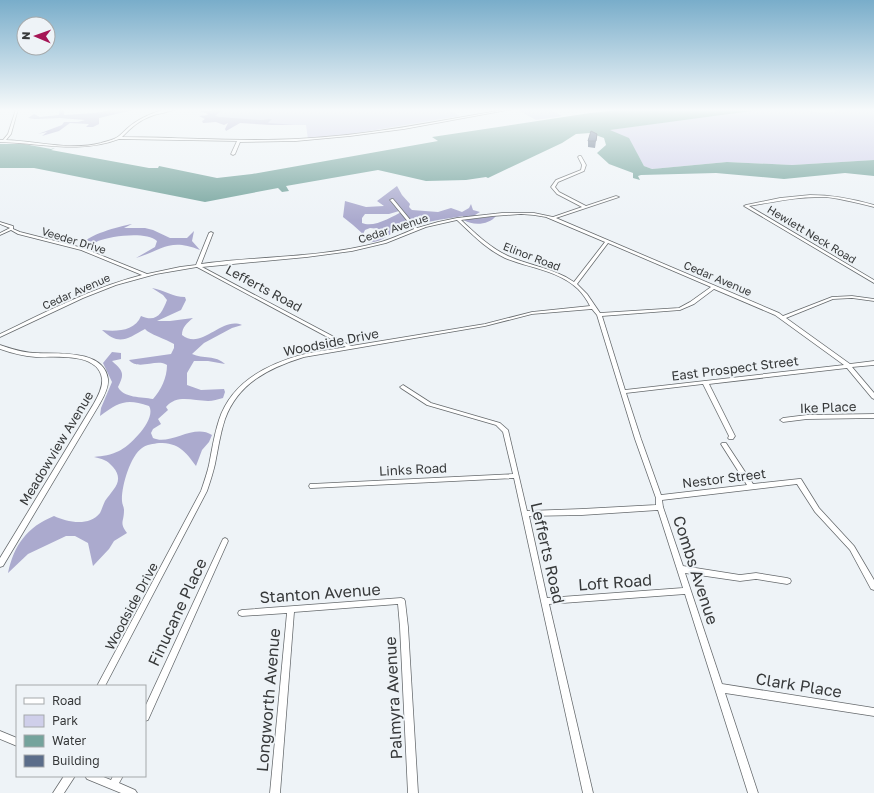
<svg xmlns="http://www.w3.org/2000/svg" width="874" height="793" font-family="'Golos Text',sans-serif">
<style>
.green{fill:#cfcfea}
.forest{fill:#abaace;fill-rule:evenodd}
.water{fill:#74a39c}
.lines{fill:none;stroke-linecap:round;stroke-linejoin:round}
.street-casing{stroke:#666a6d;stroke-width:1.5}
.street{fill:#fff;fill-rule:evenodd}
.wall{fill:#4e5e77}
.building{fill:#5b6d8a;stroke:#404c61}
.labels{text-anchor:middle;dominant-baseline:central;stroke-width:4;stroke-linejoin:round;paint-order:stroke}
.far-street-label{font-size:11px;fill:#37393a;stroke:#eef3f7}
.street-label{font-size:13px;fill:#37393a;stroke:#eef3f7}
.near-street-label{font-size:16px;fill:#37393a;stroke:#eef3f7}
</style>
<rect width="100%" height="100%" fill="#eef3f7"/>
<path class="green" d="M219,109H447L460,116L345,135L308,139L306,125H271L209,117Z
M516,109H549L562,116L536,120Z
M758,109H805C815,113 826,114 837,111L832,109H874V160L792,165L727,162L652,169L644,166L635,150L609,130Z"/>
<path class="forest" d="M60,109H64V115L94,113L118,109L133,110L99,118V124L93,127H86L89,124L70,123L59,131L42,136L47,132L38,134L62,125L64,122H78L85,120L60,118L35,119L28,118L34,114L40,117L59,115Z
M217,109H223L215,116L220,117L261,120L272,119L268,123L295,125H272L240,123L226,131L225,129L228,123L224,125L216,122L203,123L202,121L205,119L199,116L208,115L206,113L199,111H210Z
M397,186L402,195L410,204L409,207L412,210L438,212L451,208L462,212L469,208L471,204L473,210L480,212L475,215L473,219L496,216C489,225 473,226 464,220L463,216C445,219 416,223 399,229C389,234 380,244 368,242V240L380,235L381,231L379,229L370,228L365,230L363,234L353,225L343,217L345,201L366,207L384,206L377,201ZM399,211H403C392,217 374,228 362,223V218L365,214H389Z
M132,224L124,228H145L153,230L170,238H187L194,231L192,241L200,250C170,238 164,249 136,258L155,247L157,241C146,231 111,236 98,241C92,244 87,248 81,250L80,246C88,234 118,227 132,224Z
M152,288C164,290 173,297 185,297L186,300L181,310L157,321H170L193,318C187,323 182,327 182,335C202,351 221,316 242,325L232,328L204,343L192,354C203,359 216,355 225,364L208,361H194L187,373V385L201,390L224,389L225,392L223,398C218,399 213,401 208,401C193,401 177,394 166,407L168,410L158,419L161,424L153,429L151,433L153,438C170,446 194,423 212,435L209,442L202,450L196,466C185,451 179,443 159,443C153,444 147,444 142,448C130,456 121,488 122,501C122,504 124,507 124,510C124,523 119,522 127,533L114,541L109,549L93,566L88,543L75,536H66L28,554L8,573C14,545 27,527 54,516C67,522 89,527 100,513C102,509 103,505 105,501C113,489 125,481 113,467C107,460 103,459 94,457C103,456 111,455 119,451C130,446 157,419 149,406C126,398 119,402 100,416L101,408L112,382L103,363L112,352L121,353V359L112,361C123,371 125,373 118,387C123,398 142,397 153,399C161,390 167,378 167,365C157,358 138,371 129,360L171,354L174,348V344C166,339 149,334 145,329C127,339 119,346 102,330C116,332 135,331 141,316C157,323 162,313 167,300L163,295Z"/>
<path class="water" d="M629,109H765L610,130L629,138L644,166L652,169L727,162L792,165L874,160V176L845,173L784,179L716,173L641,175L638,176L640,180L633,178V173L609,164L597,153L606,145L604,138L590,133L576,134L562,143L488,178L486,177L466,180L426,181L378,170L286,186L289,191L282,192L278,188L205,202L34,168H0V144H24L51,149L55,148L51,150L149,168H158L159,166L217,178L252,174L438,141L432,137L590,113Z"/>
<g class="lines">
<defs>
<path id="street" d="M16,109H18L11,134L6,140C37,141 70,151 101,143C107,141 114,140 119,136C123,133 126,129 130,126C140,118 163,107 175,109C169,112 161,113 154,115C139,120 132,127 122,137C180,137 237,142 295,139C367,136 438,121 509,109H513L404,129L350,136L296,141L240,142L235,154L233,155L231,154L237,141L119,139C80,154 41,143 0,142V140H3L8,134Z
M579,156H581L586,165L584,171L558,182L555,187L559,192L586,206L616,196L619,197L556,218L779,313L783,316L832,297L852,296L874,299V301L852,298L833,299L786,318L850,364L874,361V365L852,367L874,393V399L872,398L847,368L709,384L735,436L733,439H729L728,438L729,436L703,384L626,393L641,439L661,495L747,485L721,444L722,443H726L753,484L799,479H801L819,508L854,546L874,580V590L871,589L850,550L815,512L797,484L662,500L663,507L683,566L740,575L756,573L787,578L790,579L791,581L790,583L787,584L756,579L740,581L685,573L722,684L874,708V716L725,693L758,793H748L685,594L549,604L593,793H583L514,478L312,488H310L309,486L310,484H312L513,474L503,432L496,425L427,405L401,388L400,387L403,385L431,403L500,423L508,430L527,511L582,509L656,505V498L635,439L597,315L592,309L532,314L485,326L304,357C269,368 238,383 225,419C220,434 218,449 215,464C213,473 210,482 207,491L105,686H97L201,491C204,482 207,474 209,465C212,450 214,435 219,420C231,383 265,365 301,355C315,351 331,350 346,347L197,267L156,274L116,285L83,298L0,337V334C46,312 92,288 142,275L81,250L18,234L11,230L0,235V233L10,228L0,224V222L13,226V229L20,232L83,248L147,274L180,267L196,265L209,233L211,232L213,233L201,264C259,256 319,258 377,243C390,240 402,234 414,229L391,201L390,200L392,199H393L417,228L438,222L457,218L502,213H534L553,217L582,207L557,194L551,187L556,180L581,170L582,165L578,157ZM521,214L534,215L546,217L605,242L574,282C554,268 530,266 508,256C489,247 475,233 461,220L493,216ZM457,220C472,234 486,249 505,258C529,268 558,270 578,289C583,294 587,300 590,306L532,312L485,324L351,346L202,267L307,257L352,251L386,243L426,227ZM608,243L711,287L690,302L679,308L600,313L587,294L577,284ZM714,289L775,315L844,365L625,390L602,316L680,310L694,304ZM658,510L683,588L547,598L529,516L582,515Z
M810,195C833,195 853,199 874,205V207C858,203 842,199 826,197C800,196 774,202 749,206L874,280V283L744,206L746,205L780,198Z
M0,345C12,349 23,353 36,353C57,354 104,349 108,379C109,388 103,398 99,405L3,566L0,567V558L93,405C97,398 103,388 102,379C99,352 55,357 36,357C24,356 11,353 0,349Z
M874,414V418L807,419L783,422L780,420L783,418L807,415Z
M225,538L227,539L228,541L148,720L145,721V707L222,541L223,539Z
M401,598L404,599L405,601L408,627L418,793H408L400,627L398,604L294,612L280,793H270L287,613L242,616L239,615L238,613L239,611L242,610Z
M0,731L17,738V746L0,739Z
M64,776H75L64,793H53Z
M85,776H101L111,780L113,776H123L119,783L135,790L137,793H121L87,779Z"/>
</defs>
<use href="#street" class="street-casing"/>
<use href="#street" class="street"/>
</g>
<path class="wall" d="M597,134L595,148L588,147V141Z"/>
<path class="building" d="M591,131L597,134L596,141H588Z"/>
<linearGradient id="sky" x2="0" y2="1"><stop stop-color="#79adca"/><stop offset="0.5" stop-color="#f7fafb"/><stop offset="1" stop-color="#f7fafb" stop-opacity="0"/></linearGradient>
<rect width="874" height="220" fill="url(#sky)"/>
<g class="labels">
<g class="far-street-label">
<text transform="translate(393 228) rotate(-18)">Cedar Avenue</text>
<text transform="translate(812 234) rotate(31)">Hewlett Neck Road</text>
<text transform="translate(74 240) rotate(17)">Veeder Drive</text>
<text transform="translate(532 256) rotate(21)">Elinor Road</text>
<text transform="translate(718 278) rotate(23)">Cedar Avenue</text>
<text transform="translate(76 291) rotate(-24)">Cedar Avenue</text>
</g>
<g class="street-label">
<text transform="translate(264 288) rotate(28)">Lefferts Road</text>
<text transform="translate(331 342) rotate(-11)">Woodside Drive</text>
<text transform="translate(735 368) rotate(-7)">East Prospect Street</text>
<text transform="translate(828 407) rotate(-2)">Ike Place</text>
<text transform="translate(56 448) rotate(-59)">Meadowview Avenue</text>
<text transform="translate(413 469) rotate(-3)">Links Road</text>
<text transform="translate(724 478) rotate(-7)">Nestor Street</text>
<text transform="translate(131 606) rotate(-62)">Woodside Drive</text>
</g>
<g class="near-street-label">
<text transform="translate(548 553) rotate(77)">Lefferts Road</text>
<text transform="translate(696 570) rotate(72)">Combs Avenue</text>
<text transform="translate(615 582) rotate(-4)">Loft Road</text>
<text transform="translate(320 593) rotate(-4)">Stanton Avenue</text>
<text transform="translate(177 612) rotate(-65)">Finucane Place</text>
<text transform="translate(799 685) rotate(9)">Clark Place</text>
<text transform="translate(393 698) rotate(-93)">Palmyra Avenue</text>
<text transform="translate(268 700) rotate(-85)">Longworth Avenue</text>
</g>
</g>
<rect x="16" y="685" width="130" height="92" fill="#eef3f7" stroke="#a5a9ab"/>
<rect x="24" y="698" width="20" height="6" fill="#ffffff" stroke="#a5a9ab"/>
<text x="52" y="705" font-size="12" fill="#37393a">Road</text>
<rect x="24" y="715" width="20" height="12" fill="#cfcfea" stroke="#a5a9ab"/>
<text x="52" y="725" font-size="12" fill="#37393a">Park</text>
<rect x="24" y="735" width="20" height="12" fill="#74a39c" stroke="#a5a9ab"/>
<text x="52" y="745" font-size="12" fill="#37393a">Water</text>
<rect x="24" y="755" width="20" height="12" fill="#5b6d8a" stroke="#a5a9ab"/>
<text x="52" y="765" font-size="12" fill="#37393a">Building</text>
<g transform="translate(36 36) rotate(272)"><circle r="19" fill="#eef3f7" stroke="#a5a9ab"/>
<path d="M0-3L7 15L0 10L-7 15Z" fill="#a51555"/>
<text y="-6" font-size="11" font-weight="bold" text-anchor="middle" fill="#37393a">N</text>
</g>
</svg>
